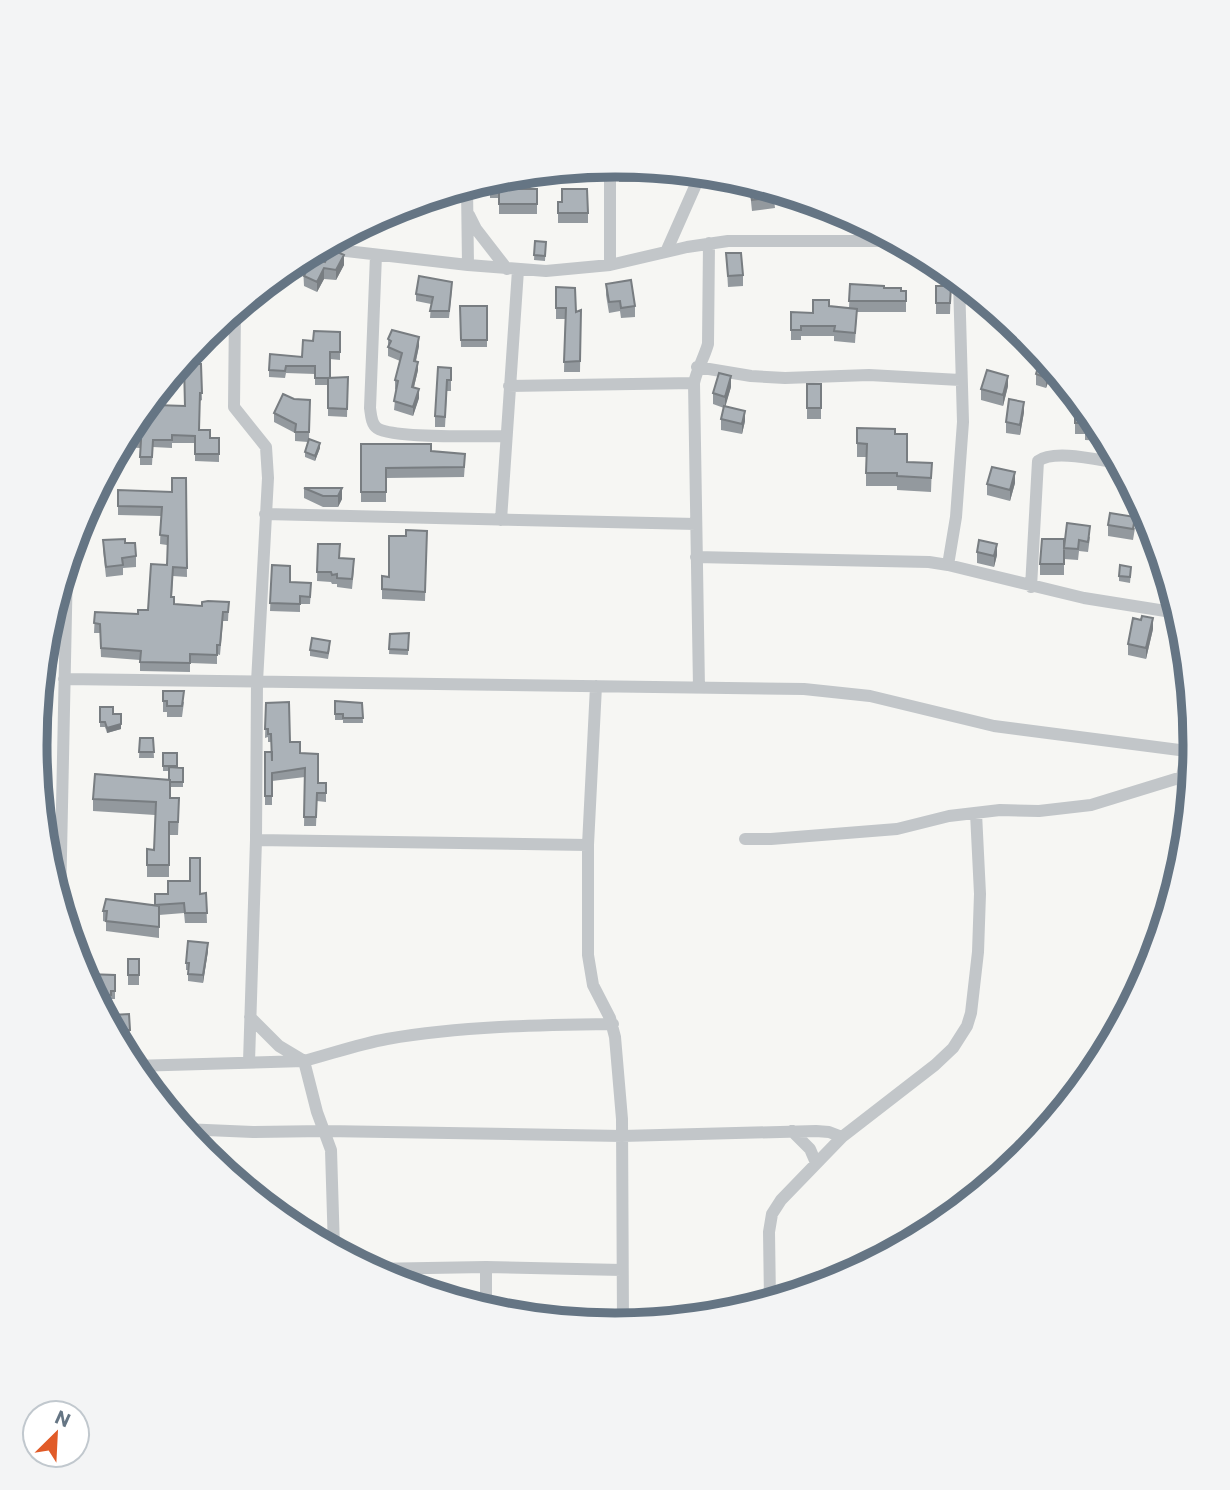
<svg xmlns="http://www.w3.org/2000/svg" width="1230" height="1490" font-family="Commissioner,sans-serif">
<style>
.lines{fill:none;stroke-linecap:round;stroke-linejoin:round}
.minor{stroke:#c2c6c9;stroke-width:12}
.wall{fill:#93999e}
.shaded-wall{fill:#787d81}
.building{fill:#abb2b8;stroke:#787d81;stroke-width:2}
.rim{fill:none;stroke:#657584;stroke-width:9}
</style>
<rect width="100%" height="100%" fill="#f6f6f3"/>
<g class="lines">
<path class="minor" d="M467,187L468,265
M469,215L476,229L507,269
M320,248L468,265L546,271L610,265L687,247L728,241H896
M666,252L701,173
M376,255L370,408C371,414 371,424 377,428C393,439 483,436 506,436
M610,265V166
M960,297L982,300
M235,310L234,407L266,447L268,478L257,682L256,840L249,1062
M697,367L751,376L785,378L869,375L960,380
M509,386L694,383
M265,514L696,524
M501,520L518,270
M696,557L929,562L948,565L1084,598L1178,613
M948,565L956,517L963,422L959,281
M1031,587L1038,461C1054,449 1098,460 1119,463
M64,679L804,689L870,696L994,726L1187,751L1194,755
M596,686L588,845V955L593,985L610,1018L615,1037L622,1119L623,1324
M699,688L694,383C697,369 704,358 708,344L709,243
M745,839H771L897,829L949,816L1000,810L1039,811L1091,805L1182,777
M256,840L588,845
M1186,841L1182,777L1192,719
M60,903L67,564
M250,1017L279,1046L304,1061C331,1054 359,1044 387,1039C461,1026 539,1025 613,1024
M132,1066L304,1061L317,1112L331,1150L334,1249
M183,1129L253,1132L325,1131L622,1136L816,1131L829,1132L842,1137
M792,1131L810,1149L816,1163
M486,1267V1309
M370,1269L486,1267L622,1270
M770,1301L769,1232L772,1214L781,1200L842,1137L935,1065L953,1048L967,1026L971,1013L978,952L980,894L976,813"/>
</g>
<path class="wall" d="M619,165L649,168V182H619Z
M490,180L514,189H537V214H499V198H490Z
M749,182L773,190L775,208L752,211Z
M558,202L588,213V223H558Z
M368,222L369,236H358V228Z
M535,241L546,242L545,261L534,260Z
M726,253L743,275V286L728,287Z
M325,262L344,265L336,280L324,279L317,292L304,286L303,266Z
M606,284L635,306V317L621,318L620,311L609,313L606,295Z
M850,284L906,291V312H857L855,343L834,341V336H801V340H791V312L813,313L829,306L849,308Z
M936,286H951L950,314H936Z
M556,287L576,312L581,310L580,372H564L565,319H556Z
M452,289L449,318H430L431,304L416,301V294Z
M460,306H487V347H461Z
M340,332V360L330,359V378L348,377L347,417L328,416V385H315V374L286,373L285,378L269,377V370L302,357L313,341Z
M388,339L419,346L416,361L418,370L414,387L419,398L413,416L394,410L396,390L395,389V380L400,361L388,356Z
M1042,355L1053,369L1046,388L1036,385V374Z
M201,364L202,400L200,401L199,430L210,438H219V462L195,461V443H172V448L153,447L152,465H140V448L123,447V441L130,428H137L156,412L185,406Z
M451,368V391H447L445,427H435V416Z
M807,384H821V419H807Z
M1008,386L1003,406L981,400V389Z
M731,387L725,406L745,421L742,434L721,430V419L724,408L713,404V393Z
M294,399L310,400L309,440L320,448L315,461L305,457V452L308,442L295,441V433L274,422V413Z
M1075,407L1097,423L1107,441L1085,440V434H1075Z
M1024,412L1020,435L1006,433V422Z
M857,428L895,434L907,462L932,463L931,492L897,490V486H866V457H857Z
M361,444L431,451L465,463L464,477L386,478V502H361Z
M186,478L187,577L173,576L172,597L174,604L202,606L229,602L228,621H223L220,655L217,654V664L190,663V672L140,671V660L101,657L100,633H94L95,612L138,614L148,610L167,565V545L160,544L161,516L118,515V490L172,492Z
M1015,483L1010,501L987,495V484Z
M304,488H342V499L338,507H323L304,498Z
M1140,522L1151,523L1156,540L1140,538Z
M1067,523L1090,537L1088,552L1079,551L1078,560L1064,559Z
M1108,525L1135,528L1133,540L1108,536Z
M427,531L425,601L382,599V589L389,577L406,536Z
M1064,539V575H1040V564Z
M103,540L125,543L136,556V567L123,568V575L106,577L103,550Z
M318,544L354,569L352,589L337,587V584H332L331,582L317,581Z
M977,552L997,555L994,567L977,563Z
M272,565L290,582L311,590L310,604H300V612L270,611Z
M1131,572L1130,583L1119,581V576Z
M1170,585L1174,600L1169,599Z
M1153,629L1146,659L1128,655V644Z
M409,633L408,655L389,654L390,634Z
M330,647L328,659L310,656V650Z
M163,691L184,702L182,717H167V712H163Z
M335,701L362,703L363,723H343V720H335Z
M266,703L290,742L300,753L318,783H326V802L317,801L316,826H304L305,777L272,781V805H265V752H272L271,742H268V737L265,738Z
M100,707L113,714H121V729L107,733L105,727H100Z
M140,738H153L154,758H139Z
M163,753H177V768H183V787H170V798L179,810L178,835H169V877H147V849L154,850L155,815L93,811V799L169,780V771H163Z
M206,893L207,923H185L184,913L159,915V938L106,931V922L103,921V911L155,905L200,894Z
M208,951L203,983L188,981V970H186V963Z
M128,959H139V985H128Z
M115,975V999H111V1003L98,1002L87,981Z
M129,1014L130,1040L119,1041L112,1028Z"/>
<path class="shaded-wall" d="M344,255V265L336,280V270Z
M324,268V279L317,292V282Z
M419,337V346L414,369V361Z
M418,362V370L412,395V387Z
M1050,366L1053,369L1046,388V378Z
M731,376V387L725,408V397Z
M1008,376V386L1003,406V395Z
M419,389V398L413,416V407Z
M1024,402V412L1020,435V425Z
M745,411V421L742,434V424Z
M320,443V448L315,461V456Z
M1015,472V483L1010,501V490Z
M342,488V499L338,507V496Z
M997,544V555L994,567V556Z
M1153,618V629L1146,659V648Z
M121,724V729L107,733V728Z
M208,943V951L203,983V975Z"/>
<path class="building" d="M496,178H514V189H537V204H499V188H490V180Z
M749,183L773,190L775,197L752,200Z
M562,189H587L588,213H558V202H562Z
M368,222L369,227L359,228Z
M535,241L546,242L545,256L534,255Z
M331,249L344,255L336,270L324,268L317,282L304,276L308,267L303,266L304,257L308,255L325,262Z
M726,253H741L743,275L728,276Z
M419,276L452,282L449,311H430L433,297L416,294Z
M631,280L635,306L621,308L620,301L609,302L606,284Z
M850,284L884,286V288H901V291H906V301H849Z
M936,286H951L950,303H936Z
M556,287L575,288L576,312L581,310L580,361L564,362L566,308H556Z
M813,300H829V306L857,309L855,333L834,331L835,326H801V330H791V312L813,313Z
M460,306H487V340H461Z
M392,330L419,337L414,361L418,362L412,387L419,389L413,407L394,401L398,381L395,380L402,353L388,347L391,341L388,339Z
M314,331L340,332V352H330V378H315V366H286L285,371L269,370L270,354L302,357L303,340L313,341Z
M1042,355L1050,366L1046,378L1036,374Z
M184,364H201L202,393H200L199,430H210V438H219V454H195V436L172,435V440H153L152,457H140L141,440H124L130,428H137V418L142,411L156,412V405L185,406Z
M438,367L451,368V380H447L445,417L435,416Z
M987,370L1008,376L1003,395L981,389Z
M719,373L731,376L725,397L713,393Z
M348,377L347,409L328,408V378Z
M807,384H821V408H807Z
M283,394L294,399L310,400L309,432H295L296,424L274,413Z
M1009,399L1024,402L1020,425L1006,422Z
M724,406L745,411L742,424L721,419Z
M1075,407H1084L1097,423L1101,430H1085V423H1075Z
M857,428L895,429V434H907V462L932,463L931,478L897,476V473H866L867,444L857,443Z
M309,439L320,443L315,456L305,452Z
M361,444H431V451L465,454L464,467L386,468V492H361Z
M992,467L1015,472L1010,490L987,484Z
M172,478H186L187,568L173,567L171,597H174V604L202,606V602L208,601L229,602L228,612H223L220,645H217V655L190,654V663L140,662L141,651L101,648L100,624L94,623L95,612L138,614V610H148L151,564L167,565L168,536L160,535L162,507L118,506V490L172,492Z
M304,488H342L338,496H323Z
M1142,507L1151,523L1140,522Z
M1110,513L1135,517L1133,529L1108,525Z
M1067,523L1090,526L1088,542L1079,540L1078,549L1064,548Z
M406,530L427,531L425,592L382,589V576L389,577V536H406Z
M125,539V543H135L136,556L122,558L123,565L106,567L103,540Z
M1042,539H1064V564H1040Z
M979,540L997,544L994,556L977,552Z
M318,544H340L339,558L354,559L352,579L337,578V574L332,575L331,572H317Z
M272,565L290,566V582L311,583L310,597L300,596V604L270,603Z
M1120,565L1131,567L1130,577L1119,576Z
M1142,616L1153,618L1146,648L1128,644L1133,618L1141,620Z
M409,633L408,650L389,649L390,634Z
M312,638L330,641L328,653L310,650Z
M163,691H184L182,706H167V701H163Z
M335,701L362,703L363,718H343V714H335Z
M289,702L290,742H300V753L318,754V783H326V793H317L316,817H304L305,768L272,773V796H265V752H272V761L271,734H268V729H265L266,703Z
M100,707H113V714H121V724L107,728L105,722H100Z
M140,738H153L154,752H139Z
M163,753H177V766H163Z
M169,767L183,768V782H170V780H169Z
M95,774L170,780V798H179L178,822H169V865H147V849L154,850L156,802L93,799Z
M190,858H200V894L206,893L207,913H185L184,903L155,905V894H168V881H190Z
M106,899L159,906V927L106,921L107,911H103Z
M188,941L208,943L203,975L188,974L189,963H186Z
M128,959H139V975H128Z
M87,974L115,975V991H111V995L94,994L87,981Z
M129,1014L130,1030H113L112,1015Z"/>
<path d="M0 0H1230V1490H0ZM47 745a568 568 0 1 1 1136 0a568 568 0 1 1-1136 0Z" fill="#f3f4f5" fill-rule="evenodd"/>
<path class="rim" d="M47 745a568 568 0 1 1 1136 0a568 568 0 1 1-1136 0Z"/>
<g transform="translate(56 1434) rotate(24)"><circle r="33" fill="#ffffff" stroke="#c1c8ce" stroke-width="2"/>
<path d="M0-5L12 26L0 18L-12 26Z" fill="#e15b28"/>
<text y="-10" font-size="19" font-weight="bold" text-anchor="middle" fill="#657584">N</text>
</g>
</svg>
